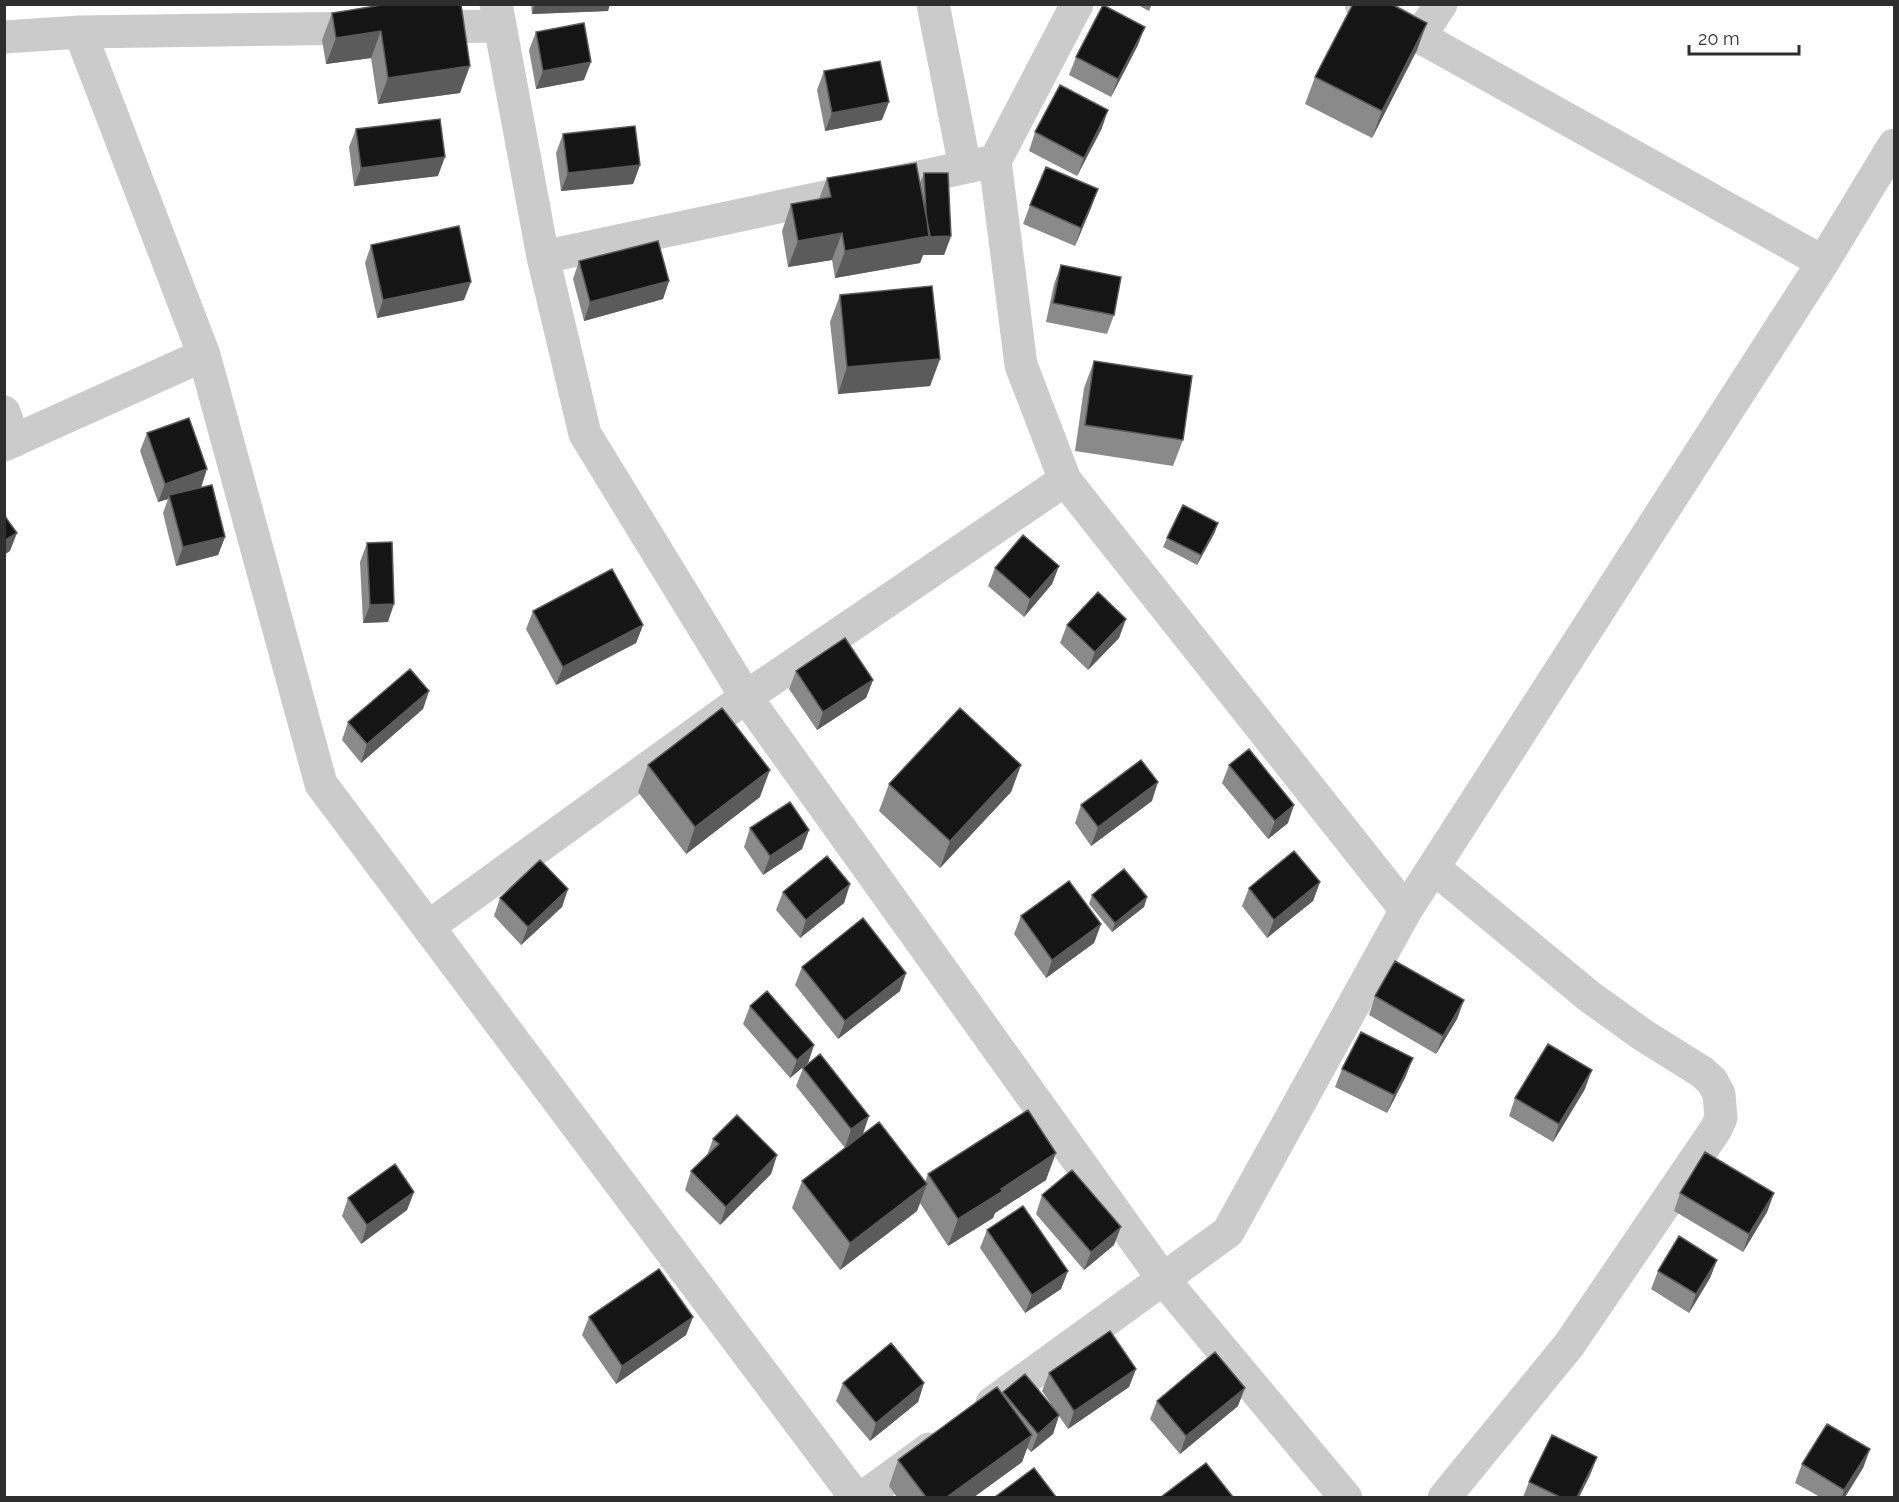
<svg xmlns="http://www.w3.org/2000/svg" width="1899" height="1502" font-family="Raleway,sans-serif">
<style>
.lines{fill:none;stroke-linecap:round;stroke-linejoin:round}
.minor{stroke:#cbcbcb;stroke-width:33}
.wall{fill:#8a8a8a}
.shaded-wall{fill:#5b5b5b}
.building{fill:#151515;stroke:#5b5b5b;stroke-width:1.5}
</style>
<rect width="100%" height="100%" fill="#fff"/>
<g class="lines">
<path class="minor" d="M496,4L543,257L585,434L746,697L1163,1279L1346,1498
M933,4L965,167
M1361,4L1823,262
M421,27L500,26
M80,32L204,355L321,784L856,1498
M4,37L80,32L372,28
M1419,37L1441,4
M995,161L1021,365L1065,480L1406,910
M543,257L995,161L1077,4
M4,412L14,441
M4,445L204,355
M1434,868L1590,997L1643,1035L1702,1072L1712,1081L1719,1094L1721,1118L1716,1129L1569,1345L1444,1498
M428,927L746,697L1065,480
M992,1403L1228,1232L1406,910L1823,262L1894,145
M862,1498L929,1449"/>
</g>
<path class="wall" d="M388,4L460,93L378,104L371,58L326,64L322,40L332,13Z
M531,4H610L608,11L532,14Z
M1136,4H1152L1149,11Z
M536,32L584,80L536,89L529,50Z
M1138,45L1111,97L1069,75L1076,57Z
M1417,50L1372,138L1305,104L1315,77Z
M824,71L882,120L825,131L817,90Z
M1102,128L1077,176L1029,151L1035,132Z
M356,129L438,176L354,186L349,147Z
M563,134L640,165L633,184L561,191L556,153Z
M924,173L951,236L944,255H923L920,263L835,278L832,260L788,267L782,231L791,204L819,199L827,178L920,183Z
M1098,189L1091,208L1075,246L1023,224L1030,205Z
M371,245L464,300L377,318L365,263Z
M579,261L669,281L663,299L584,321L573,279Z
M1061,265L1114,315L1107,334L1046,322L1054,284Z
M840,295L940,359L930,386L838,394L830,322Z
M1094,361L1183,440L1173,466L1075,451L1084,388Z
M147,433L201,487L225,537L218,555L176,566L163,513L168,499L158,502L140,451Z
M1215,532L1197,565L1163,547L1167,538Z
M367,543L388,622L363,623L360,562Z
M1059,566L1052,584L1024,617L988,586L995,568Z
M533,611L643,625L636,643L556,685L526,629Z
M1126,619L1119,638L1088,670L1060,643L1067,625Z
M796,671L873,680L866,698L817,730L789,689Z
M429,691L423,709L361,763L342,740L348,722Z
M648,765L760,797L686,854L638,792Z
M1021,765L1011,792L940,868L879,811L889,784Z
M1229,765L1288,823L1268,839L1222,783Z
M1152,801L1091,846L1075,823L1081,805Z
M750,828L809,830L802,849L763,875L744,847Z
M1320,882L1313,901L1267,938L1242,906L1249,888Z
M850,884L844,903L800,938L776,910L783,892Z
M568,889L562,907L521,945L494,916L500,898Z
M1092,895L1147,897L1144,907L1112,932L1089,904Z
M1021,916L1101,924L1094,943L1046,978L1014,934Z
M802,967L906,973L900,991L838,1039L795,985Z
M1375,996L1464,1000L1457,1019L1436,1054L1369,1015Z
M750,1006L814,1045L808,1063L790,1078L743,1024Z
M803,1068L863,1134L925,1182L928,1174L1046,1180L995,1213L993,1218L948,1246L920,1203L917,1211L840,1270L792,1208L802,1181L845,1148L796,1086Z
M1342,1069L1406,1076L1387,1113L1335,1087Z
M1585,1089L1553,1142L1509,1116L1515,1098Z
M713,1139L777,1155L771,1174L720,1225L685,1190L691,1171L707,1155Z
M414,1192L407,1210L361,1244L342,1216L348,1198Z
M1680,1193H1774L1767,1212L1743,1252L1674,1211Z
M1042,1195L1114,1245L1084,1270L1036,1214Z
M987,1230L1068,1271L1061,1289L1025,1313L980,1248Z
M1717,1260L1710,1278L1689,1313L1651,1289L1658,1271Z
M589,1317H693L686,1335L616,1384L582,1335Z
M1136,1369L1129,1387L1068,1429L1059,1416L1053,1434L1031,1452L1027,1448L1022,1462L974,1497H897L889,1486L898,1460L1002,1394L1003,1392L1055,1410L1042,1391L1049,1373Z
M843,1383H924L918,1402L870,1441L836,1401Z
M1157,1401L1238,1406L1180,1454L1150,1419Z
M1870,1449L1863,1468L1845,1497H1820L1795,1483L1802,1464Z
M1597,1457L1590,1475L1579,1497H1523L1529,1482Z"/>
<path class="shaded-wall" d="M535,4H610L608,11L532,14Z
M1427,23L1417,50L1372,138L1382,111Z
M1145,27L1138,45L1111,97L1118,79Z
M381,31L371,58L326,64L336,38Z
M591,62L584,80L536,89L543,71Z
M470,66L460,93L378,104L388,78Z
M889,102L882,120L825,131L832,113Z
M1108,110L1102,128L1077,176L1084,158Z
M445,157L438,176L354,186L361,168Z
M640,165L633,184L561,191L568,173Z
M1098,189L1091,208L1075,246L1081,228Z
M842,233L832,260L788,267L798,241Z
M930,236H951L944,255H923L920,263L835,278L845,251Z
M669,281L663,299L584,321L590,302Z
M471,282L464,300L377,318L383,300Z
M940,359L930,386L838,394L847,367Z
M207,469L201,488L169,495L168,499L158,502L165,484Z
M1218,523L1215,532L1197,565L1201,555Z
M17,533L10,551L4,555V541Z
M225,537L218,555L176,566L183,547Z
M1059,566L1052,584L1024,617L1030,599Z
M394,604L388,622L363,623L370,605Z
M1126,619L1119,638L1088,670L1095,652Z
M643,625L636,643L556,685L563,667Z
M873,680L866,698L817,730L823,712Z
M429,691L423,709L361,763L367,744Z
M1021,765L1011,792L940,868L950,841Z
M770,770L760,797L686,854L695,827Z
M1158,782L1152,801L1091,846L1098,827Z
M1294,805L1288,823L1268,839L1275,821Z
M809,830L802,849L763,875L770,856Z
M1320,882L1313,901L1267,938L1274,920Z
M850,884L844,903L800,938L806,920Z
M568,889L562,907L521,945L528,927Z
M1147,897L1144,907L1112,932L1115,923Z
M1101,924L1094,943L1046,978L1052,960Z
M906,973L900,991L838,1039L845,1021Z
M1464,1000L1457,1019L1436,1054L1443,1036Z
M814,1045L808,1063L790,1078L797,1060Z
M1413,1058L1406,1076L1387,1113L1394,1095Z
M1592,1070L1585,1089L1553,1142L1559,1124Z
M869,1116L863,1134L845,1148L851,1129Z
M1056,1153L1046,1180L995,1213L993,1218L948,1246L958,1219L1001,1189Z
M777,1155L771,1174L720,1225L726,1207Z
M927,1184L917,1211L840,1270L850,1243Z
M414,1192L407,1210L361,1244L367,1225Z
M1774,1193L1767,1212L1743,1252L1749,1234Z
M1121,1227L1114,1245L1084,1270L1091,1252Z
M1717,1260L1710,1278L1689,1313L1696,1294Z
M1068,1271L1061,1289L1025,1313L1032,1295Z
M693,1317L686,1335L616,1384L622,1366Z
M1136,1369L1129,1387L1068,1429L1074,1411Z
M924,1383L918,1402L870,1441L876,1423Z
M1245,1388L1238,1406L1180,1454L1186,1436Z
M1059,1415L1053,1434L1031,1452L1038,1434Z
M1032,1435L1022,1462L974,1497H947Z
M1870,1449L1863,1468L1845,1497H1842L1844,1490Z
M1597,1457L1590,1475L1579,1497H1577Z"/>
<path class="building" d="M388,4H461L470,66L388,78L381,31L336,38L332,13Z
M1353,4H1391L1427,23L1382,111L1315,77Z
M1103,5L1145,27L1118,79L1076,57Z
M584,23L591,62L543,71L536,32Z
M880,61L889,102L832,113L824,71Z
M1060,85L1108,110L1084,158L1035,132Z
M440,119L445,157L361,168L356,129Z
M635,126L640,165L568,173L563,134Z
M916,163L930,236L845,251L842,233L798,241L791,204L831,197L827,178Z
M1046,167L1098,189L1081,228L1030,205Z
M924,173H948L951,236L929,237L926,212Z
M459,226L471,282L383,300L371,245Z
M658,241L669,281L590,302L579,261Z
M1061,265L1121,277L1114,315L1053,303Z
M932,286L940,359L847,367L840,295Z
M1094,361L1192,376L1183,440L1085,425Z
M189,418L207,469L165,484L147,433Z
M212,485L225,537L183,547L169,495Z
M1183,505L1218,523L1201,555L1167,538Z
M4,515L17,533L4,541Z
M1023,535L1059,566L1030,599L995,568Z
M392,542L394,604L370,605L367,543Z
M612,569L643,625L563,667L533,611Z
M1098,592L1126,619L1095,652L1067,625Z
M845,638L873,680L823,712L796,671Z
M410,669L429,691L367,744L348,722Z
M722,708L770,770L695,827L648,765Z
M960,708L1021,765L950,841L889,784Z
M1249,749L1294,805L1275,821L1229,765Z
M1141,760L1158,782L1098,827L1081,805Z
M790,802L809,830L770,856L750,828Z
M1294,851L1320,882L1274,920L1249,888Z
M827,856L850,884L806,920L783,892Z
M540,860L568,889L528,927L500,898Z
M1124,869L1147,897L1115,923L1092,895Z
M1069,881L1101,924L1052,960L1021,916Z
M863,918L906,973L845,1021L802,967Z
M1395,961L1464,1000L1443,1036L1375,996Z
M767,991L814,1045L797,1060L750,1006Z
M1361,1032L1413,1058L1394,1095L1342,1069Z
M1548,1044L1592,1070L1559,1124L1515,1098Z
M820,1054L869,1116L851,1129L803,1068Z
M1028,1110L1056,1153L1001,1189L1003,1191L958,1219L928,1174Z
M737,1115L777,1155L726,1207L691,1171L719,1144L713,1139Z
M879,1122L927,1184L850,1243L802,1181Z
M1705,1152L1774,1193L1749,1234L1680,1193Z
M395,1164L414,1192L367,1225L348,1198Z
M1072,1170L1121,1227L1091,1252L1042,1195Z
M1023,1206L1068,1271L1032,1295L987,1230Z
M1679,1236L1717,1260L1696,1294L1658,1271Z
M659,1269L693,1317L622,1366L589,1317Z
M1110,1331L1136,1369L1074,1411L1049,1373Z
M891,1343L924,1383L876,1423L843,1383Z
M1215,1352L1245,1388L1186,1436L1157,1401Z
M1025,1374L1059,1415L1038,1434L1003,1392Z
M997,1387L1032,1435L947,1497H926L898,1460Z
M1827,1424L1870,1449L1844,1490L1802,1464Z
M1552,1435L1597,1457L1577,1497H1560L1529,1482Z
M1206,1463L1233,1497H1161Z
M1034,1468L1056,1497H995Z"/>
<rect width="1899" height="1502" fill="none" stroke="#2e2e2e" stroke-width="12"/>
<path d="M1689 45v9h110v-9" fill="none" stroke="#2e2e2e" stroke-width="3"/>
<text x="1698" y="45" font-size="18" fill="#2e2e2e" stroke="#ffffff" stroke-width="4.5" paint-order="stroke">20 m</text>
</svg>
